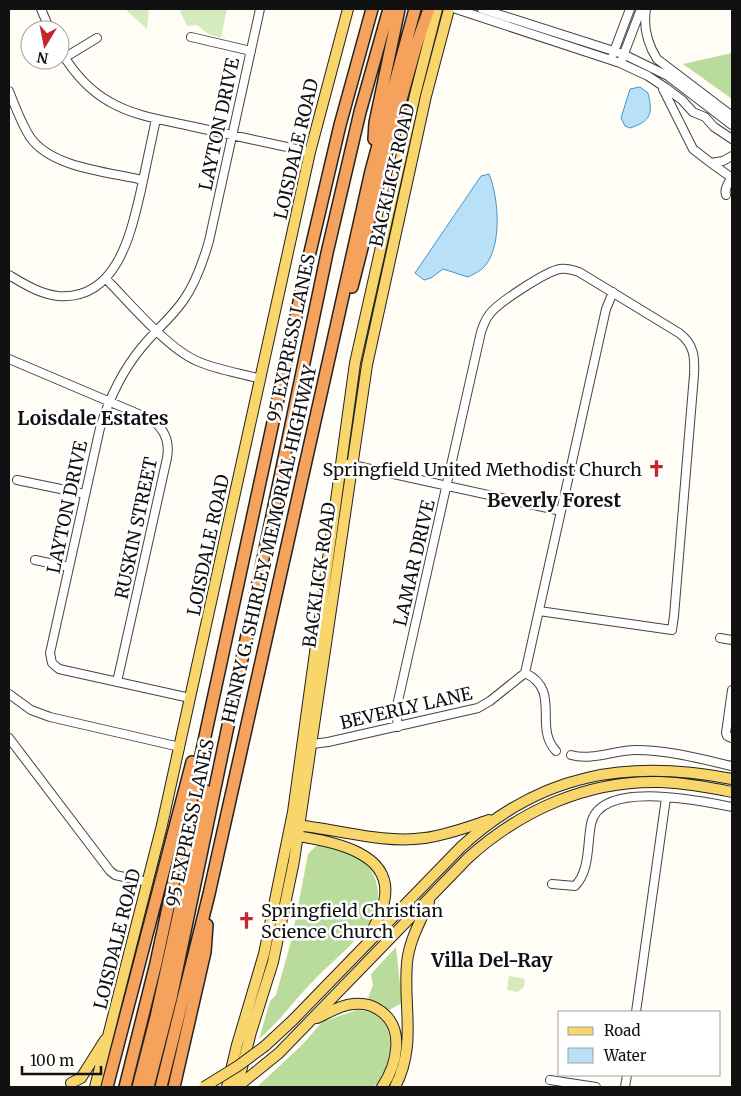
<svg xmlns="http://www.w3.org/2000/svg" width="741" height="1096" font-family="Merriweather,serif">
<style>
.green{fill:#d5ebbd}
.forest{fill:#b9dc9c}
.water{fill:#b9e0f7;stroke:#3f96cf}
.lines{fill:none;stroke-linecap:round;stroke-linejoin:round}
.minor-casing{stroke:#444;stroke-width:10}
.major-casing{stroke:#222;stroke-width:12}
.highway-casing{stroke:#222;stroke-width:14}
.minor{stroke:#fff;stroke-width:8}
.major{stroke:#f9d66b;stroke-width:10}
.highway{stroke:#f5a25d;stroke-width:11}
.major-bridge-casing{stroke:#222;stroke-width:12;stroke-linecap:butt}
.major-bridge{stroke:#f9d66b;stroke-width:10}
.labels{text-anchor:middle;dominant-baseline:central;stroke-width:5;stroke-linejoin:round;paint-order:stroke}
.street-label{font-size:18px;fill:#111;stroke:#fff}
.poi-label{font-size:18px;fill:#111;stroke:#fff;text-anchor:end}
.neighbourhood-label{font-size:19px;font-weight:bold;fill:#111;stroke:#fff}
</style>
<rect width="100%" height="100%" fill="#fffdf5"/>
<path class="green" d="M125,9H149L147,29Z
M179,9H227L221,38L208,34L197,25L187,26Z
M509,976L525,979L524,987L517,992L507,990Z"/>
<path class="forest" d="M732,53V99L683,64Z
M324,845C337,849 352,853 363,861C378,874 383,899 373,917C360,939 334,960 316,978C296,998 280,1021 259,1039L270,1001L276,995L292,938L308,854L316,846Z
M396,947L402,1003L389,1010L368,998L373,985L371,974Z
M357,1010C400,1012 396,1062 374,1087H257L303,1044L322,1022Z"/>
<path class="water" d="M640,87L648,93C653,114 651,121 630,128L625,126L621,118L630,89Z
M489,174C499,198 503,250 482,269C478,272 472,275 468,277L443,269L431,278L424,280L415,273L481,176Z"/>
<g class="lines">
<defs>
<path id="minor" d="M41,9L50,30
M456,9L620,63L648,76L666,88L682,100L693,112L705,117L714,127L732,139
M482,9L623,54L668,76L732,125
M646,9C643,27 647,43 657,59L732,116
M191,37L251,51
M60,50C73,72 88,90 110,102C134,116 163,120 190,126C230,135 270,143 310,152
M613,54L630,9
M64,58L97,38
M622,59L641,9
M663,89L693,149L711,163L723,161L732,156
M9,91C15,106 21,123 30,137C51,168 109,172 143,180
M711,163L732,178
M726,195C724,189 728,184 731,178L732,179
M9,275C24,284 40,294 58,296C117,301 131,233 141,190C146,166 151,142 156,119
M106,279C130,303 167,348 197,361C217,370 240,373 261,379
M9,359L148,418C164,427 170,441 167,458L117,682
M348,464L561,511
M17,480L85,494
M35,560L69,567
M720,638L732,640
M732,690L726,733L727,736L732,738
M9,694L31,710L50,717L180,747
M190,698L59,669L52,663L50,653L100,428C109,399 122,371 142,347C155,331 171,318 183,301C196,283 203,262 209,241L260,9
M398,727L396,710L481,332C483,326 485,320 489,315C497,303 547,271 560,269C567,268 573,270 579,272L679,333C694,344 695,357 694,375L674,616L672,630L539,611
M9,738L110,871L115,875L148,882
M312,744L328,742L478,708L490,701L525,673
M556,751C533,727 562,690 525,673L606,309L613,292
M571,755C592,761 615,750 636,750C668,750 701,759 732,766
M552,884L575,886C590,871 587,845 591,824C600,779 701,801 732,807
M636,1012L666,798
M550,1080L596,1087
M625,1087L627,1075"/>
<path id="major" d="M295,825C338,829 381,844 425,838C447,835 468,827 489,820
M292,835C327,841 396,850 384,902C381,915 374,927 368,938
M317,1018C328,1013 340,1005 353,1004C362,1003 372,1005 379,1010C406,1027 397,1065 382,1087
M265,1046L293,1020L461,847C541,773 628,759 732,779
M71,1083L81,1078L105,1040
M95,1087L162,825L310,152L348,9
M227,1087L237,1045L264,954L293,812L355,363L415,95L437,9
M237,1087L251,1032L273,962L294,861L367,365L426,96L449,9
M237,1087L279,1053L468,858C521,810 588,780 660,782C685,783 708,787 732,792
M395,1087C417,1045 403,1007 407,963C409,941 420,922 429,902"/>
<path id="highway" d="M374,139L375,123L399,9
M352,287L387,150L416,46L429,9
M107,1087L192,762
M125,1087L156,963L307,265L340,125L372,9
M138,1087L156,1017L206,791
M148,1087L171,998L327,253L360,112L389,9
M161,1087L209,894L371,171L415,9
M174,1087L205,952L207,925"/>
</defs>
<use href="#minor" class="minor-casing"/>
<use href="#major" class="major-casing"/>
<use href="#highway" class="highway-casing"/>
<use href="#minor" class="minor"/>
<use href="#major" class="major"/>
<use href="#highway" class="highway"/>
<defs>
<path id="major-bridge" d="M204,1087L238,1066L265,1046"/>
</defs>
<use href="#major-bridge" class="major-bridge-casing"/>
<use href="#major-bridge" class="major-bridge"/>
</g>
<defs>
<symbol id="church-bare" viewBox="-9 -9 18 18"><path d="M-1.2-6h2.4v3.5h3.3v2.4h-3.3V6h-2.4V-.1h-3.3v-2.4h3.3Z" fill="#c4262e" stroke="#fff" stroke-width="2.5" paint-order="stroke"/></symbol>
</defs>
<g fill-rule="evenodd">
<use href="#church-bare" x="644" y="456" width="25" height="25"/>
<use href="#church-bare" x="234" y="908" width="25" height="25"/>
</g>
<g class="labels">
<g class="street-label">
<text transform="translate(219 124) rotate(-78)">LAYTON DRIVE</text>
<text transform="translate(296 149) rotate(-77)">LOISDALE ROAD</text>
<text transform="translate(392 175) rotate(-77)">BACKLICK ROAD</text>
<text transform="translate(291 338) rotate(-78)">95 EXPRESS LANES</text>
<text transform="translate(67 507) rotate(-78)">LAYTON DRIVE</text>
<text transform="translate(136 528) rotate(-78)">RUSKIN STREET</text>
<text transform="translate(269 544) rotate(-77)">HENRY G. SHIRLEY MEMORIAL HIGHWAY</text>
<text transform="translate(208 545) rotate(-78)">LOISDALE ROAD</text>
<text transform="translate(414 563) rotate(-77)">LAMAR DRIVE</text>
<text transform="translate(319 575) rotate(-82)">BACKLICK ROAD</text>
<text transform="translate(406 708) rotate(-13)">BEVERLY LANE</text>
<text transform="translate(190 823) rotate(-78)">95 EXPRESS LANES</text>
<text transform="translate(117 939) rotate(-76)">LOISDALE ROAD</text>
</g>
<g class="poi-label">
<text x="642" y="469">Springfield United Methodist Church</text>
<text x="261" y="910" text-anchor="start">Springfield Christian<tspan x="261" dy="21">Science Church</tspan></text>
</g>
<g class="neighbourhood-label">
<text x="93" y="418">Loisdale Estates</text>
<text x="554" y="500">Beverly Forest</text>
<text x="492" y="960">Villa Del-Ray</text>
</g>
</g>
<rect width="741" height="1096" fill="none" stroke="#111111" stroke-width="20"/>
<rect x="558" y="1011" width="162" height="65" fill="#ffffff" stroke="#a0a0a0"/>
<rect x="568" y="1027" width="25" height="8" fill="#f9d66b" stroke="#a0a0a0"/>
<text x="604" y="1036" font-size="15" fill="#111111">Road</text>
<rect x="568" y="1048" width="25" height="15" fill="#b9e0f7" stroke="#a0a0a0"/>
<text x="604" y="1061" font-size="15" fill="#111111">Water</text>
<g transform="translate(45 45) rotate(190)"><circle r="24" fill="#ffffff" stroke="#a0a0a0"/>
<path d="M0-4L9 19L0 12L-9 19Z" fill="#c4262e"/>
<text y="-8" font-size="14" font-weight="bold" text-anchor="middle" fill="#111111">N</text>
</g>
<path d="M22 1066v8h79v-8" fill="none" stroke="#111111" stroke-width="2.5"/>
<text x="30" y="1066" font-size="15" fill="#111111" stroke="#ffffff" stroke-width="4" paint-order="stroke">100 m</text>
</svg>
